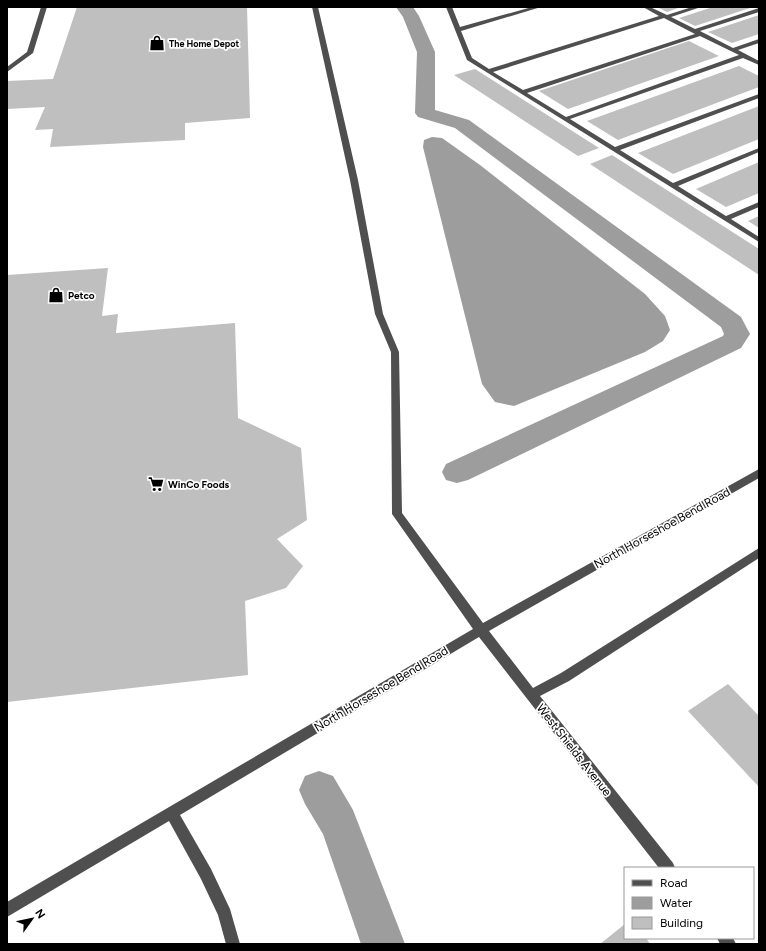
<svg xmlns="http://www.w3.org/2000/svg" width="766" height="951" font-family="Figtree,sans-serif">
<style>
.water{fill:#9d9d9d}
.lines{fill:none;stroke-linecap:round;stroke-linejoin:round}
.canal{fill:#9d9d9d;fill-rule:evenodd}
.building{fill:#bfbfbf}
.minor{fill:#4f4f4f;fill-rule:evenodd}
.labels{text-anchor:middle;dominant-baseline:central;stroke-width:3.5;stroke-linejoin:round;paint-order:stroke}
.far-poi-label{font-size:9px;font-weight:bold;fill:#000;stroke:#fff;text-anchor:start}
.poi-label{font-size:10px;font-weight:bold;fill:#000;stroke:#fff;text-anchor:start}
.near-street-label{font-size:12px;fill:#000;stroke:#fff}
</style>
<rect width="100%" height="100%" fill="#fff"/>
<path class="water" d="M432,137L442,138L480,165L645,294L665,316L670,330L663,341L645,352L514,406L495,402L482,384L423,147L424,140Z"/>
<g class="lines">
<path class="canal" d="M396,7H413L419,16L435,52V110L469,120L741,317L750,334L741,348L468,480L457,483L446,480L442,472L446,464L723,336L724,334L721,327L455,128L418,117L415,113L417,52L403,17Z
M319,771L333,776L353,810L405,944H361L323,834L305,804L299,790L305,776Z"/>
</g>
<path class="building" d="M77,7H247L250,118L185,123V140L50,147L53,129L35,130L45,107L7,109V81L53,79Z
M657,7H681L667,12Z
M713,7H753L695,26L679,18Z
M759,15V34L732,43L708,32Z
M689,41L719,56L568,109L539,91Z
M739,66L759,76V87L618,140L587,121Z
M475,69L599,148L578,156L454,75Z
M759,106V139L673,174L638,153Z
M612,155L759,249V275L590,164Z
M759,162V193L726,207L696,189Z
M759,216V228L748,221Z
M108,268L102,316L118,314L116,333L235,323L238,418L301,448L307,520L277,539L303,566L286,588L245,601L248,675L7,702V275Z
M728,684L759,716V787L688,711Z
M625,924V938H646L650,944H600Z"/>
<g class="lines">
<path class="minor" d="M41,7H47L33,53L7,72V67L27,52Z
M312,7H318L358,180L383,314L399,352L402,513L483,623L759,469V478L489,631L533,688L561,673L759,548V558L569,681L540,696L673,863L675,868H659L479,637L180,815L211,869L230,909L240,944H226L218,915L201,879L169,821L7,917V902L473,629L392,514L391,352L375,314L350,180Z
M446,7H452L460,27L532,7H541L461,31L472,58L489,69L659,16L643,7H650L667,15L692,7H701L671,17L695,29L759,8V12L700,31L733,48L759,39V43L738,50L759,61V65L743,58L570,119L615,147L759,94V98L620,150L673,183L759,148V152L678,186L726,216L759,202V207L731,219L759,237V242L467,60ZM664,18L695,34L523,90L493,72ZM700,36L739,55L566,117L527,93Z
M717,938H733L736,944H720Z"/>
</g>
<defs>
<symbol id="shop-bare" viewBox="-9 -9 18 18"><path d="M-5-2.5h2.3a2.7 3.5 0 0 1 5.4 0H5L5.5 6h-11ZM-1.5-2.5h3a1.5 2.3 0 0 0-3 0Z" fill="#000" stroke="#fff" stroke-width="2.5" paint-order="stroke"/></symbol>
<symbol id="supermarket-bare" viewBox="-9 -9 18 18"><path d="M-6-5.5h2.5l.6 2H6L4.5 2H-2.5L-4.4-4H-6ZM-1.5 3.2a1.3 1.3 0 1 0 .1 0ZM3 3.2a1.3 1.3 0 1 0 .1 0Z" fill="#000" stroke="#fff" stroke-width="2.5" paint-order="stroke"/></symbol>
</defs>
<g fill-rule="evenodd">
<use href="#shop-bare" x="146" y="32" width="22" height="22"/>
<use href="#shop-bare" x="45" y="284" width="22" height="22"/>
<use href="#supermarket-bare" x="145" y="473" width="22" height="22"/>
</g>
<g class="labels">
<g class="far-poi-label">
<text x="169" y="43">The Home Depot</text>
</g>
<g class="poi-label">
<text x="68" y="295">Petco</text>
<text x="168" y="484">WinCo Foods</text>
</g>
<g class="near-street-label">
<text transform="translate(662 528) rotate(-29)">North Horseshoe Bend Road</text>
<text transform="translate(381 689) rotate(-31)">North Horseshoe Bend Road</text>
<text transform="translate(574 750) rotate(52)">West Shields Avenue</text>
</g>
</g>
<rect width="766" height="951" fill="none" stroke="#000000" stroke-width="16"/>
<rect x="624" y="867" width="130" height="72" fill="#ffffff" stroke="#999999"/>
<rect x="632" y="880" width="20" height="6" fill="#4f4f4f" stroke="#999999"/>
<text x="660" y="887" font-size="12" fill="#000000">Road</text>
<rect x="632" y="897" width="20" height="12" fill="#9d9d9d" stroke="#999999"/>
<text x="660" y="907" font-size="12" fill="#000000">Water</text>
<rect x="632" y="917" width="20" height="12" fill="#bfbfbf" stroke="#999999"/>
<text x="660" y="927" font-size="12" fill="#000000">Building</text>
<g transform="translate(32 919) rotate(57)" stroke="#ffffff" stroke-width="3" paint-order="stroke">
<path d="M0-3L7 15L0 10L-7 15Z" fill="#000000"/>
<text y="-6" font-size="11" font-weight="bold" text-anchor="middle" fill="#000000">N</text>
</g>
</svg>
